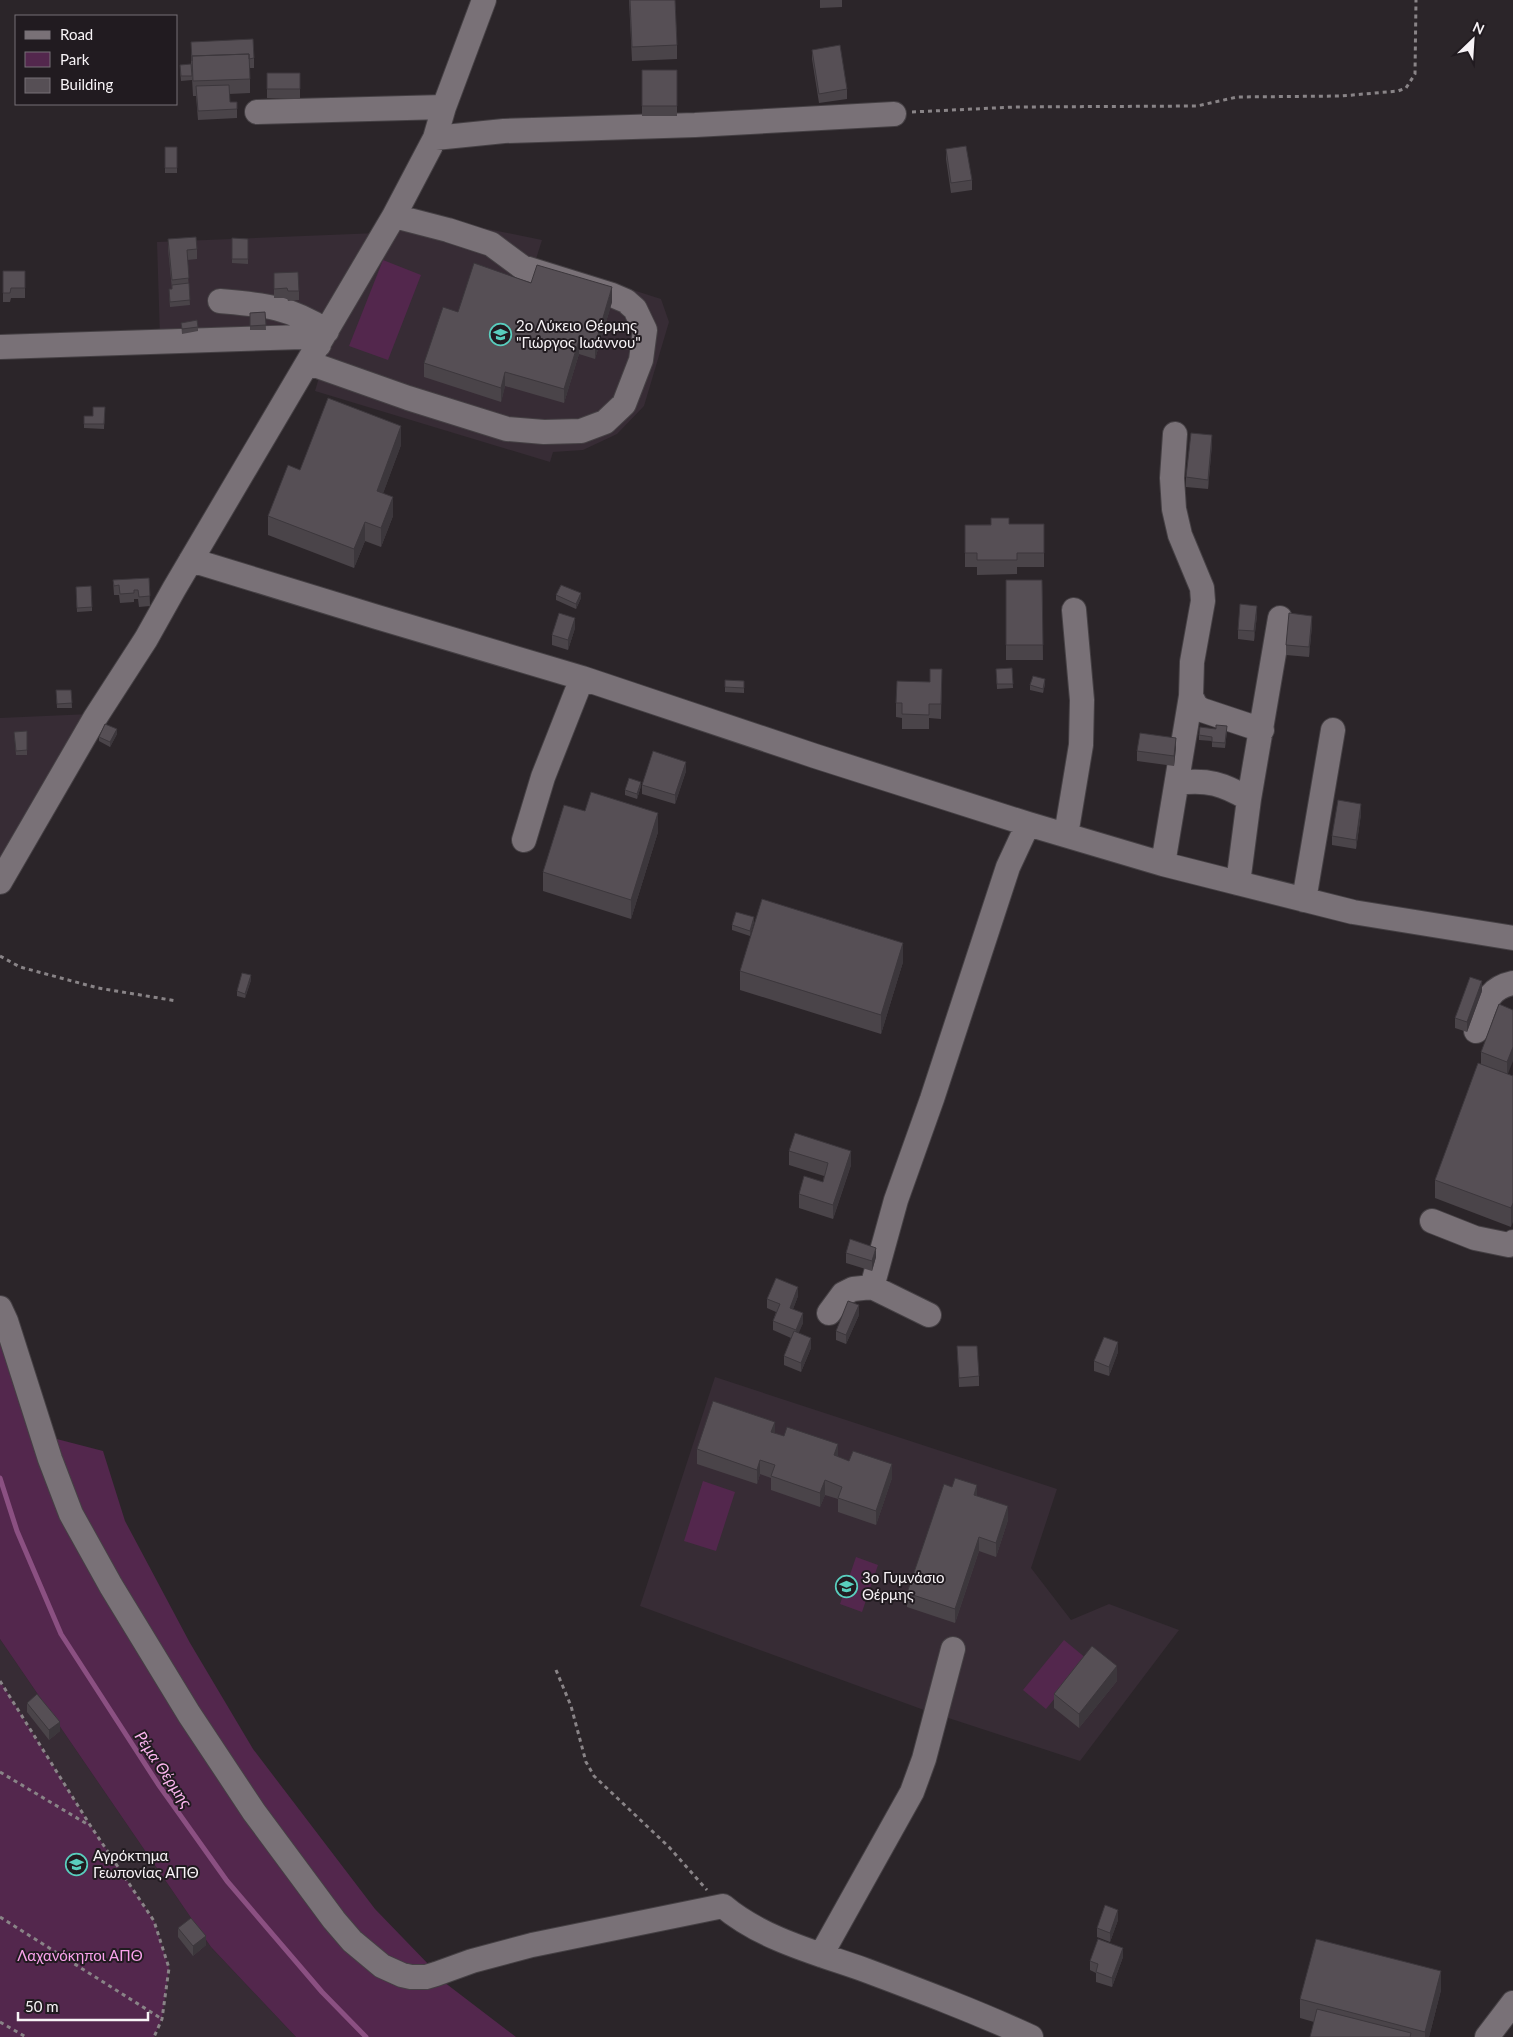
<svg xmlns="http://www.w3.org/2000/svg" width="1513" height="2037" font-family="Lato,sans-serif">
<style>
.built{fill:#372c35}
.green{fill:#53274d}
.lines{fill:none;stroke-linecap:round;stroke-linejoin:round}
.stream{stroke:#8b5082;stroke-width:5}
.minor-casing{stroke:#454044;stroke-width:26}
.path{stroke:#898487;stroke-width:3;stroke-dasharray:4 4;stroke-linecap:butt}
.minor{stroke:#797177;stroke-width:24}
.wall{fill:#4a4449}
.shaded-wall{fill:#3c373c}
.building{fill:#564f55;stroke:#3c373c}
.labels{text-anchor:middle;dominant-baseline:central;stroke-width:4;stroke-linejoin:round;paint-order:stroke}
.poi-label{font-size:15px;fill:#f7f3f6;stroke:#211b20;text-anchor:start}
.park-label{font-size:15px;fill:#f9a3eb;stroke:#211b20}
.water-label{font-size:16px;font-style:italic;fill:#fdb7f0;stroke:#211b20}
</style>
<rect width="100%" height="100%" fill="#2b2529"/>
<path class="built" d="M409,213L542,240L536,259L661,299L669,322L644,406L617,434L583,450L553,452L550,462L315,391L328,347Z
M378,233L318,332L160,338L157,242Z
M90,714L0,869V718Z
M715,1377L1057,1489L1031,1568L1071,1620L1109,1604L1179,1630L1080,1761L924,1710L640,1606Z
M0,1639L211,1947L296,2037H0Z"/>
<path class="green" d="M383,260L421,275L388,360L349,346Z
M0,1320L63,1518L340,1940L440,1979L516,2037H296L211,1947L0,1639Z
M49,1437L103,1451L125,1521L190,1643L253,1749L375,1909L432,1968L392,1964L327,1900L95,1556Z
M703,1481L735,1492L716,1551L684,1541Z
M856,1557L878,1565L862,1612L840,1604Z
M1064,1640L1087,1659L1046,1709L1023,1690Z
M0,1681L90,1825L154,1921L169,1968L162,2019L154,2037H0Z"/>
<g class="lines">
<path class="stream" d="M0,1478L17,1531L61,1634L158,1784L227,1881L322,1992L366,2037"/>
<defs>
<path id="minor" d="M257,112L444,107
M435,138L504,131L695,125L894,114
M220,301C265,305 287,306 327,331
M0,347L302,337L310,338L319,345
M309,363L408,398L507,429L544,432L581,431L605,422L624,404L641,360L645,330L635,309L626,301L612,295L522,267L491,244L448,230L394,216
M191,560L377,617L582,678L815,756L1028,824L1163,864L1353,912L1513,938
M1191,696L1196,706L1202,710L1262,730
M1177,783C1208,779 1223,784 1249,799
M1066,835L1081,745L1082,700L1074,610
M524,840L543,777L582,678
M1163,864L1191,696L1192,662L1203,601L1202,588L1180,535L1174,509L1172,478L1175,434
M0,882L95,718L146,639L174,589L394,216L435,138L444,107L484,0
M1238,883L1249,799L1280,618
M1304,900L1333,730
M1476,1031C1486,1006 1485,989 1513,983
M1432,1221L1475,1238L1509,1245L1513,1242
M872,1287L896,1200L932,1099L1008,867L1028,824
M0,1308L6,1321L50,1459L71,1514L111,1586L189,1714L254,1812L334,1920L352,1941L382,1966L402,1975L411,1977H426L436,1974L472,1961L532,1945L723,1906C762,1939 817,1953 865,1970C921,1991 977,2012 1031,2037
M829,1313L843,1294L853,1289L872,1287L929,1315
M821,1955L912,1792L924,1759L953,1649
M1487,2037L1513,2003"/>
</defs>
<use href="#minor" class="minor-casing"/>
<path class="path" d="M912,112L1015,107L1197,106L1237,97L1341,96L1398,91L1406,88L1415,74L1416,0
M0,956L20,967L98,988L177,1001
M556,1670L571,1706L586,1762L594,1776L669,1847L707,1890
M0,1681L90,1825L154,1921L169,1968L162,2019L154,2037
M0,1772L87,1824
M0,1917L162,2019
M0,2022L26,2037"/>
<use href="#minor" class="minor"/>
</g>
<path class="wall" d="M629,0H675L677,45V59L632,61Z
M820,0H842V7L820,8Z
M191,42L254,58V68H250V93L229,94L230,102H237V118L198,120L196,96H193L192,78V80L181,81L180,69L191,64Z
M812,50L847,89V99L819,103L812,59Z
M642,70H677V116H642Z
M267,73H300V99L267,98Z
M165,147H177V173H165Z
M946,149L972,180V190L951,193L946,159Z
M232,238L248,239V264L232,263Z
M168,239L197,249V259L187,260L190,305L170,307L169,294L172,289L168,249Z
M3,271H25V298H11L10,302H3Z
M274,273L299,291V300L288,301L287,298H274Z
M531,283L612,302L595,359L579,354L564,403L505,386L501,402L424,377V363L458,312Z
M265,312L266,330H250V313Z
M181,323L198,327V331L182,334Z
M105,407L104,429L84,428V416H93Z
M1212,444L1208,489L1186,487V477Z
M401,445L383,493L393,516L381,547L365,541L354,568L268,535V516L300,470Z
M1044,524V567H1017V574L977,575V567H965V525Z
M149,578L150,606L139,607L138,599H134V602L120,603L119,595H114L113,580Z
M1006,580H1042L1043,660H1006Z
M76,592L92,607V611L77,612Z
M556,595L581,598L576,609L556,600Z
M1257,615L1254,641L1238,639V630Z
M1312,625L1309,657L1286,655V645Z
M575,628L568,650L552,645V635Z
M1012,668L1013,688L997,689L996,669Z
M942,669L941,719L929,718V729H902V718L896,717V703L930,682Z
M725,680L744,681V693L725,692Z
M1045,684L1043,693L1030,690V685Z
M56,690H71L72,708H57Z
M27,731V755H16L14,732Z
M1227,731L1225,748L1212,747V741L1199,740V735Z
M117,734L110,747L99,741V737Z
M1176,747L1174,766L1137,761V751Z
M686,771L675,804L642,794V785Z
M641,786L637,799L625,795V790Z
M585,811L658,832L631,919L543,891V872Z
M1361,814L1356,849L1332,845V836Z
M754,922L750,936L732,930V925Z
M903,962L881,1034L740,990V971Z
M251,980L245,998L237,996V991Z
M1482,991L1467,1032L1455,1028V1018Z
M1513,1010L1508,1074L1513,1076L1511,1227L1435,1198V1180L1481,1064V1052Z
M789,1151L851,1165L833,1219L799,1208V1194L823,1182L824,1176L789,1165Z
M846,1253L876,1257L872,1271L846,1263Z
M798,1296L793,1309L803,1323L798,1333L811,1348L801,1372L784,1365V1356L791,1338L773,1330V1321L776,1312L767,1308V1299Z
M859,1315L846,1344L836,1340V1331Z
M957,1346L979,1376V1386L959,1387Z
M1118,1352L1109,1376L1094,1371V1361Z
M775,1433L838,1457L892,1478L876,1525L838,1512V1499L825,1495L820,1507L771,1490V1478L760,1474L757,1484L697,1464V1449Z
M977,1496L1008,1520L996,1557L979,1551L955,1623L907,1607V1593Z
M1117,1681L1079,1728L1054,1708V1694Z
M27,1703L60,1731L49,1740L27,1712Z
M1118,1920L1110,1942L1097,1937V1928Z
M178,1928L206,1945L193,1956L178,1937Z
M1123,1957L1112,1987L1096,1982V1973L1090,1970V1961Z
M1441,1990L1429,2037H1310L1314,2022L1300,2018V1999Z"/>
<path class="shaded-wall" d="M612,287V302L595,359V345Z
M579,340V354L564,403V389Z
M505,372V386L501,402V388Z
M401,426V445L377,510V491Z
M1212,435V444L1208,489V480Z
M393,497V516L381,547V528Z
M365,522V541L354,568V549Z
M581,593V598L576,609V604Z
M1257,606V615L1254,641V631Z
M1312,616V625L1309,657V647Z
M575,618V628L568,650V640Z
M1045,679V684L1043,693V689Z
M117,729V734L110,747V742Z
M1176,738V747L1174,766V756Z
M686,762V771L675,804V795Z
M641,782V786L637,799V794Z
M1361,804V814L1356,849V840Z
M658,813V832L631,919V900Z
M754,917V922L750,936V931Z
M903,943V962L881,1034V1015Z
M251,975V980L245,998V994Z
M1482,981V991L1467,1032V1022Z
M1513,1047V1061L1507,1076V1062Z
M851,1151V1165L833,1219V1205Z
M1513,1203V1222L1511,1227V1208Z
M876,1248V1257L872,1271V1261Z
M798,1287V1296L790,1317V1308Z
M859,1305V1315L846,1344V1335Z
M803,1313V1323L796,1340V1330Z
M811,1338V1348L801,1372V1363Z
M1118,1342V1352L1109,1376V1367Z
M775,1422V1436L771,1432Z
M838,1444V1458L834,1455Z
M760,1460V1474L757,1484V1470Z
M892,1464V1478L876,1525V1511Z
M825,1480V1495L820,1507V1493Z
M977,1485V1499L974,1495Z
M1008,1506V1520L996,1557V1543Z
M979,1537V1551L955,1623V1609Z
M1117,1666V1681L1079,1728V1714Z
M60,1722V1731L49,1740V1730Z
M1118,1910V1920L1110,1942V1933Z
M206,1936V1945L193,1956V1946Z
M1123,1948V1957L1112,1987V1978Z
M1441,1971V1990L1429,2037H1425V2032Z"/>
<path class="building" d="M630,0H675L677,45L632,47Z
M253,39L254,58L249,59V54L192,56V61L191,42Z
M840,45L847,89L819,94L812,50Z
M249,54L250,79L193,81L192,56Z
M191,64L192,76H181L180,65Z
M642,70H677V106H642Z
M267,73H300V89H267Z
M229,85L230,102H237V109L198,111L196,86Z
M966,146L972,180L951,183L946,149Z
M165,147H177V168H165Z
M196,237L197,249L187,250L189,278L172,280L168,239Z
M232,238L248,239V259H232Z
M474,263L531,283L537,265L612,287L595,345L579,340L564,389L505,372L501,388L424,363L443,307L458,312Z
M3,271H25V288H11L10,293H3Z
M298,272L299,291H288L287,288L274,289V273Z
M189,283L190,300L170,302L169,289H172V285Z
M265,312L266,325L250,326V313Z
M197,320L198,327L182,329L181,323Z
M328,398L401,426L377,491L393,497L381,528L365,522L354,549L268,516L288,465L300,470Z
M93,407H105L104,424H84V416H93Z
M1191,433L1212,435L1208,480L1186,477Z
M991,518H1009V524H1044V553H1017V560H977V553H965V525H991Z
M149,578L150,596L139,597L138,590H134V593L120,594L119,585L114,586L113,580Z
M1006,580H1042L1043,645H1006Z
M561,585L581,593L576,604L556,595Z
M91,586L92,607L77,608L76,587Z
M1240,604L1257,606L1254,631L1238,630Z
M559,613L575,618L568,640L552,635Z
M1289,613L1312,616L1309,647L1286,645Z
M1012,668L1013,684H997L996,669Z
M930,669H942L941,704H929V715L902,714V703H896L897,681L930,682Z
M1033,676L1045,679L1043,689L1030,685Z
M725,680L744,681V688L725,687Z
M56,690H71L72,703L57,704Z
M105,724L117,729L110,742L99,737Z
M1216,725L1227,726L1225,743L1212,742V737L1199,735L1200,727L1216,729Z
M27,731V750L16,751L14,732Z
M1140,733L1176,738L1174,756L1137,751Z
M653,751L686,762L675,795L642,785Z
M629,778L641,782L637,794L625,790Z
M591,792L658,813L631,900L543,872L564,805L585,811Z
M1338,800L1361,804L1356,840L1332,836Z
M762,899L903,943L881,1015L740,971Z
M736,912L754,917L750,931L732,925Z
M242,973L251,975L245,994L237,991Z
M1470,977L1482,981L1467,1022L1455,1018Z
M1499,1004L1513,1010V1047L1507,1062L1481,1052Z
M1478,1063L1513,1076V1203L1511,1208L1435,1180Z
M795,1133L851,1151L833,1205L799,1194L804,1176L823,1182L828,1163L789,1151Z
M850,1239L876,1248L872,1261L846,1253Z
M776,1278L798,1287L790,1308L803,1313L796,1330L773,1321L780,1304L767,1299Z
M848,1301L859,1305L846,1335L836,1331Z
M794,1331L811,1338L801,1363L784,1356Z
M1104,1337L1118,1342L1109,1367L1094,1361Z
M957,1346H977L979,1376L959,1378Z
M713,1401L775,1422L771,1432L784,1436L787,1427L838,1444L834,1455L849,1461L853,1451L892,1464L876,1511L838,1498L842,1487L825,1480L820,1493L771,1476L775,1465L760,1460L757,1470L697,1449Z
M955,1478L977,1485L974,1495L1008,1506L996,1543L979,1537L955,1609L907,1593L944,1484L952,1487Z
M1092,1646L1117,1666L1079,1714L1054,1694Z
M37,1694L60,1722L49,1730L27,1703Z
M1105,1905L1118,1910L1110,1933L1097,1928Z
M191,1918L206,1936L193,1946L178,1928Z
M1098,1939L1123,1948L1112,1978L1096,1972L1098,1964L1090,1961Z
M1316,1939L1441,1971L1425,2032L1300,1999Z
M1317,2009L1411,2033L1410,2037H1310Z"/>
<defs>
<symbol id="school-ring" viewBox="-11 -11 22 22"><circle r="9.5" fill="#211b20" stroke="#59cebe" stroke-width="1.5"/><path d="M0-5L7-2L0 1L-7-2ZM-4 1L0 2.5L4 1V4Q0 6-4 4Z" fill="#59cebe"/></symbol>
<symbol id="university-ring" viewBox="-11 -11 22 22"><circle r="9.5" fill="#211b20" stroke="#59cebe" stroke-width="1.5"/><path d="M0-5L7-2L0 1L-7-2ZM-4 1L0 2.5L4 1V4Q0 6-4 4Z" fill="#59cebe"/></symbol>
</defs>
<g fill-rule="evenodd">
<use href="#school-ring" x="488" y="322" width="25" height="25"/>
<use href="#school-ring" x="834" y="1574" width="25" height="25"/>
<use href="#university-ring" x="64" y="1852" width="25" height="25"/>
</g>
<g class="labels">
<g class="poi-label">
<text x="516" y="325">2ο Λύκειο Θέρμης<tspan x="516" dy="17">"Γιώργος Ιωάννου"</tspan></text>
<text x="862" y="1577">3ο Γυμνάσιο<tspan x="862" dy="17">Θέρμης</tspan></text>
<text x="93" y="1855">Αγρόκτημα<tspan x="93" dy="17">Γεωπονίας ΑΠΘ</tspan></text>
</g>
<g class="park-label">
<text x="80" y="1955">Λαχανόκηποι ΑΠΘ</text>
</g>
<g class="water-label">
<text transform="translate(164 1769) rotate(56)">Ρέμα Θέρμης</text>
</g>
</g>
<rect x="15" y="15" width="162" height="90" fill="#211b20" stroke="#777176"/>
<rect x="25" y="31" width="25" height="8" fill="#797177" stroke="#777176"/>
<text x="60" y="40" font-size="15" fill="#f7f3f6">Road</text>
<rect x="25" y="52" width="25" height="15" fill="#53274d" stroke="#777176"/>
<text x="60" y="65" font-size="15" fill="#f7f3f6">Park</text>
<rect x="25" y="78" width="25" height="15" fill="#564f55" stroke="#777176"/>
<text x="60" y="90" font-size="15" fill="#f7f3f6">Building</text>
<g transform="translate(1473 40) rotate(25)" stroke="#211b20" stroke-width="4" paint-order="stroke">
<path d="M0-4L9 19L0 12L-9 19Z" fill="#f7f3f6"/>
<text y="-8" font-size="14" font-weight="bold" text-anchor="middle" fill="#f7f3f6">N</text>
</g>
<path d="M18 2012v8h130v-8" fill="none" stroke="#f7f3f6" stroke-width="2.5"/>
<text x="25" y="2012" font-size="15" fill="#f7f3f6" stroke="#211b20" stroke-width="4" paint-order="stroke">50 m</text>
</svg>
